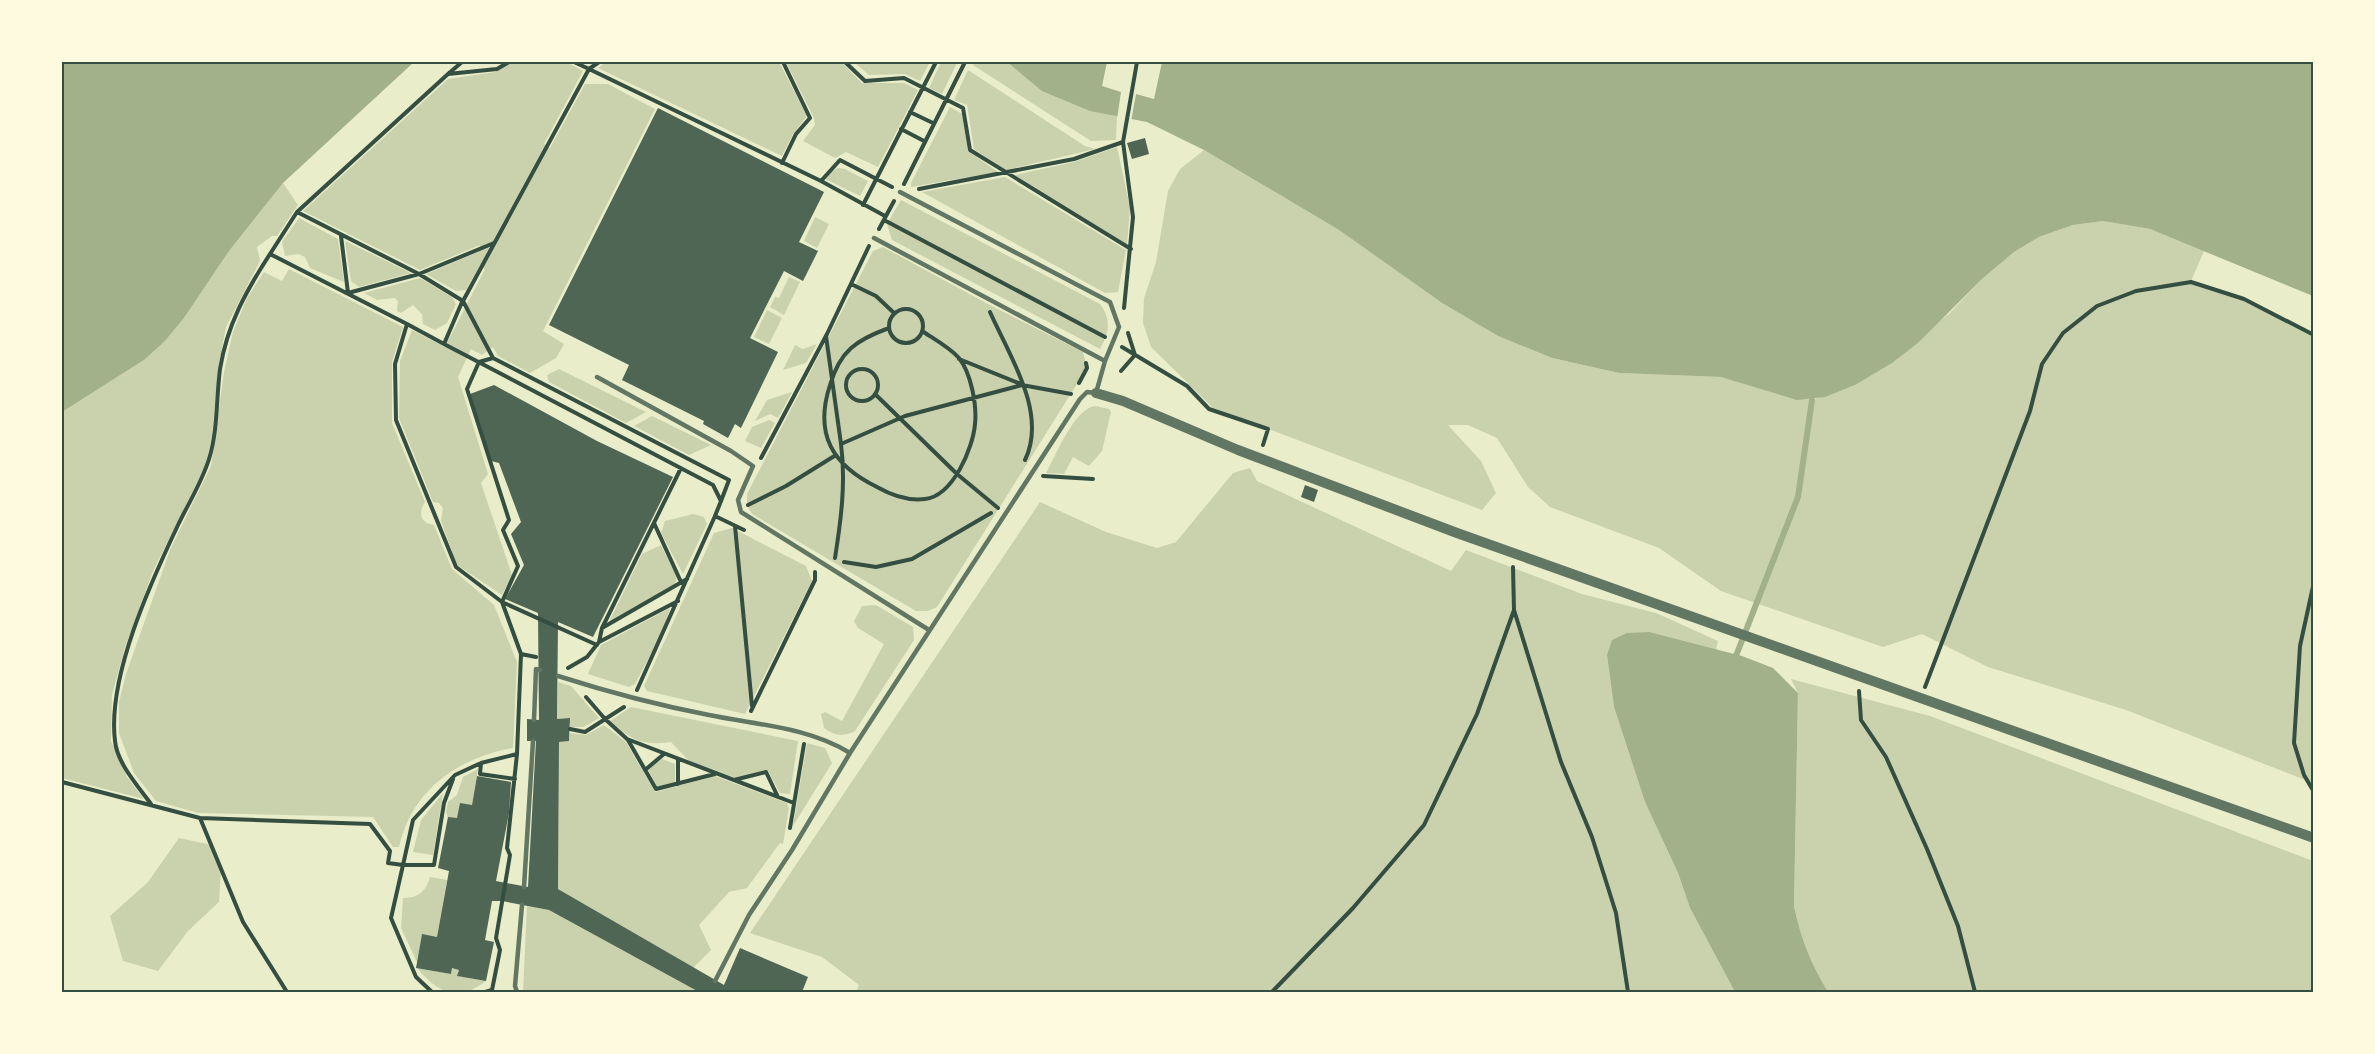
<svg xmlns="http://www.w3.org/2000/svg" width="2375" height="1054" font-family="Raleway,sans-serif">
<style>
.green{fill:#cad2ad}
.water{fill:#a3b18a}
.pier{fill:#e9edc9}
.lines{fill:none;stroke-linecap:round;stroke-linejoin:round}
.stream{stroke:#a3b18a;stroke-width:6}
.building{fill:#4f6655}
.path{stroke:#344e41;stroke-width:4}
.service{stroke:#617663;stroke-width:4.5}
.tertiary{stroke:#617663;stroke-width:10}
.neatline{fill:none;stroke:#344e41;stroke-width:2}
</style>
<rect width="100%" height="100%" fill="#e9edc9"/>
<path class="green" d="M513,62H566L583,71L544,144L550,148L585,84H608L655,109L543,331L564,344L556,358L530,373L498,356L493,347L482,355L471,349L458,377L488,474L481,483L512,575L502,595L457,565L441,521L443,508L439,503L433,502L399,418L400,361L412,330L445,347L485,269L480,265L466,290L456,291L426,274L478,252L480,245L420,270L303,211L448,79L495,72Z
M606,62H779L807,116L792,136L782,156L598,68Z
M786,62H841L862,83H904L918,90L878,167L846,152L835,158L803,141L815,125L814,118Z
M854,62H930L920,81L905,74L869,75Z
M941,62L957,63L942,94L929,88Z
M975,62H1007C1036,88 1078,108 1117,116L1116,140L1091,141L973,65Z
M968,70L1085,146L1095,149L1006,170L974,149L967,105L954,100Z
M950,107L962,114L968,151L998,172L911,187V183Z
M1117,147L1130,208L1127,244L1015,175L1074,162Z
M1204,150L1339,230L1442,303L1498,336L1552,358L1619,373L1721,377L1812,400L1855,385L1949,314L1982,279L2014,252L2039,237L2073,225L2103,221L2150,229L2204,251L2191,281L2244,299L2313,335V783L2126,710L1988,667L1922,634L1883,647L1721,591L1659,548L1550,507L1528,487L1497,438L1468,425H1448L1481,461L1496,493L1482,510L1213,408L1151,347L1143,323L1144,298L1156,262L1168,191L1180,169Z
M838,168L845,169L868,181L860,196L825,179L828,173Z
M1005,177L1126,250L1118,292L1105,293L922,192Z
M283,183L298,205L277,236H272L257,247L260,261L226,327L219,362L212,436L205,467L153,571L125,647L112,695L111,741L127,777L144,799L62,778V412L144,360L164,342L184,318L229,251Z
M901,200L1100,304C1112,320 1109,333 1100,349L892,240L887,224Z
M815,217L829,224L817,248L804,241Z
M299,218L338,239L344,282L310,268L305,257L298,254L285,256L282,242Z
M345,241L411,273L359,287L351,281Z
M883,247L986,303L1083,352L1087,368L937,607L928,611H916L752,514L747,505V494L873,251Z
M289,269L403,327L392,362V423L425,502C418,513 420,523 434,525L452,569L494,605L517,662L513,748C457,758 412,790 399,847H393L373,817L198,813L156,801L134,773L119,733V702L126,674L170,550L211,466L224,372L233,332L247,298L264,272L282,281Z
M789,277L800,282L784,315L770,307L775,297L779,298Z
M420,278L452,297L456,304L447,323L435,330L423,324L422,314L413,305L401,313L397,311L398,301L395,298L377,300L364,293Z
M767,310L782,318L769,344L754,337Z
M817,344L806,363L783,370L795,345L803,349Z
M559,369L646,412L626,423L549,382L547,375Z
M792,392L778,418L770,414L755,421L767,400Z
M1095,406L1109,409L1111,412L1102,451L1089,466L1073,457L1064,474L1046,473C1056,455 1074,409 1095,406Z
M652,416L711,445L689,455L634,426Z
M769,420L775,423L761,448L745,441L752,427Z
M1250,468L1257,481L1451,571L1466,550L1582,594L1656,613L1718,641L1716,650L1684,642L1607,655L1614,707L1645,802L1678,873L1690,908L1735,992H856L859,985L822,957L750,933L1040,502L1106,532L1157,548L1176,542L1233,473Z
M693,514L704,517L707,524L683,574L661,533L665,521Z
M732,528L806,566L812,581L745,714L647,691L644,686L714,533Z
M661,545L677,577L675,584L609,622L642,554Z
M876,605L913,627L914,640L855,731C843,737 835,736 824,728L821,714L825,712L842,721L884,644L858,628L854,621L862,606Z
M670,608L662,633L635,684L629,687L588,674L601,645Z
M1791,679L1930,716L2313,861V992H1828C1811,964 1801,939 1794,906L1798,693Z
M558,682L571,686L599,718L584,727H570V718L557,719Z
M631,707L798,741L790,794L780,793L768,771L736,778L689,761L671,742C642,746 631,740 610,721Z
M604,725L626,742L655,792L715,776L787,803L789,808L783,844L780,843L747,888L729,892L699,925L711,950L693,968L558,889L559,742L569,741L570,733L586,735Z
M807,743L825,748L832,763L793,826Z
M662,759L675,764V782L657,787L648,769Z
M478,769L472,805L457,818H448L446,812L448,802L457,795L463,777Z
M443,793L433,855L413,852L421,820Z
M179,838L212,845L221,869L219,902L188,931L158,971L123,961L110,916L148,882Z
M430,877L447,880L437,937L422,935L417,962L401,928L403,898C419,898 426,891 430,877Z
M527,906L549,910L699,992H523Z
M417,968L451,974L452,968L459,970L458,976L486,981C457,1003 438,993 417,968Z"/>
<path class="water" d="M62,62H414L283,183L229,251L184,318L164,342L144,360L62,412Z
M1007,62H2313V296L2150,229L2103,221L2073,225L2039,237L2014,252L1982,279L1919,342L1892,363L1855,385L1825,397L1797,400L1721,377L1619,373L1552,358L1498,336L1442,303L1339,230L1204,150L1147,122L1090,111L1042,91Z
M1649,632L1742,656L1773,668L1798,693L1794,906C1801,939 1811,964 1828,992H1735L1690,908L1678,873L1645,802L1614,707L1607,655L1612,640L1627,633Z"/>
<path class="pier" d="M1107,62H1162L1154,99L1136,94L1131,122L1117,119L1121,92L1102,86Z"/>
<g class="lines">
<path class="stream" d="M1734,661L1798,497L1812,400"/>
</g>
<path class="building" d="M658,108L824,192L799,242L818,251L803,281L784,271L750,338L778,352L741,428L735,424L728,438L703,424L704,421L622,380L629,365L549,325Z
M1145,138L1149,154L1132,159L1127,143Z
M494,385L597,441L673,477L593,637L558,622L557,719L570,718L569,741L559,742L558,889L724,985L740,948L808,977L802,992H699L549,910L502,901H492L485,940L494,942L486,981L457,976L459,970L452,968L451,974L416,968L422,934L437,937L449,871L438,868L448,817L457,818L460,803L472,805L477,776L511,782L509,813L496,881L528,887L536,741H527V719L539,720L538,613L505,599L524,565L511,534L521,522L499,463L491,461L470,394Z
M1305,485L1318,490L1314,502L1301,497Z"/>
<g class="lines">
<path class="path" d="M574,62L589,69L599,62
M845,62L865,81L904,78L963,108L970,150L1131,249
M448,74L462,62
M910,112L933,123
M901,129L924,141
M782,163L796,134L810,118L783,62
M821,181L840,160L892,187
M904,184L965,62
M919,189L1074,159L1123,142
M863,205L936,62
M297,212L419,274L463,301L589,69L821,181L885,216
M884,220L1105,337
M879,229L894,201
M341,236L348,293L419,274L494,243
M851,284L876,296L894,313
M463,301L493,358L729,480L721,501
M1124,308L1133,217L1123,142L1137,62
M889 326a17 17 0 1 1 34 0a17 17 0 1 1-34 0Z
M990,312C1009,355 1048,413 1025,460
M407,324L444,344L462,302
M889,328C856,340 840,351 830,385C814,434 832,465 877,487C891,495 909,501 925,499C953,496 973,448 975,424C977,405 971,373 959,358C949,347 934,339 922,331
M826,336L841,444
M444,344L713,485L721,501L715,516
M1122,347L1187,386L1209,409L1268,429L1263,445
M493,358L479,362L467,389L509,520L503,530L518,566L502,602L597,645
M959,359L1021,384
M846 385a16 16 0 1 1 32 0a16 16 0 1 1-32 0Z
M1121,371L1135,355L1128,333
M1079,383L1087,368L1086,363
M875,394L957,474L998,508
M761,458L827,334L869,246
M1043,476L1093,479
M748,505L786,486L836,455
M654,523L681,582
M735,526L752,706
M835,558C841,520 846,482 841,444L905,416L1022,385L1071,394
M844,562L876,567L912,559L991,513
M1513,567L1514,610L1561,762L1592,837L1616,913L1628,992
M2314,582L2300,646L2294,743L2304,775L2314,792
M602,628L681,468
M599,642L602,628L687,579
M521,654L536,657
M568,668L587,657L599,642L678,601
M1925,687L2030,411L2042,364L2063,333L2097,306L2136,291L2191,282L2244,299L2314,335
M637,690L715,516L744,530
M1859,691L1861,720L1886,757L1927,849L1958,926L1975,992
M586,697L605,719L627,739L794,803
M751,711L815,580V572
M570,729L585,732L624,707
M628,740L656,789L715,774
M678,759V784
M481,763L480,774L515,779
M645,770L664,754
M734,780L766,772L778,797
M62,782L200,818L243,922L287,992
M151,804C138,786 117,763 115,741C107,677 151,582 178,525C188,504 202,482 209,459C218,430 216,400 220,369C227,325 246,291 270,254
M200,818L370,824L390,851L388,863L403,865L413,820L455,775L481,763L517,754L521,654L502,602L456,567L396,420L395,364L407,324L270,254L297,212L448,74L497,69L509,62
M790,828L804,744
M432,992L416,977L391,918L403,865H434L444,803L453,779
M485,992L492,990L500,950L496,938L510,855L507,848L517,754
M1272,992L1353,908L1424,825L1477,714L1514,610"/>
<path class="service" d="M900,192L1110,302L1119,327L1105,361
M597,377L731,451L753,466L738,500L741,512L929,630
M558,676C608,692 657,705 709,715C757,725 808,727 850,753
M534,720L536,669L540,670
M524,887L533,741
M715,981L749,915L792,850L850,753L1080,399L1087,392L1096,393L1105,361L874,238
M517,992L515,986L522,905"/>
<path class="tertiary" d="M1096,393L1123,401L1238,450L1457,533L2314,838"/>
</g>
<rect width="2375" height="1054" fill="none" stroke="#fefae0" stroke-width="126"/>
<rect x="63" y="63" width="2249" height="928" class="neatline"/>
</svg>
